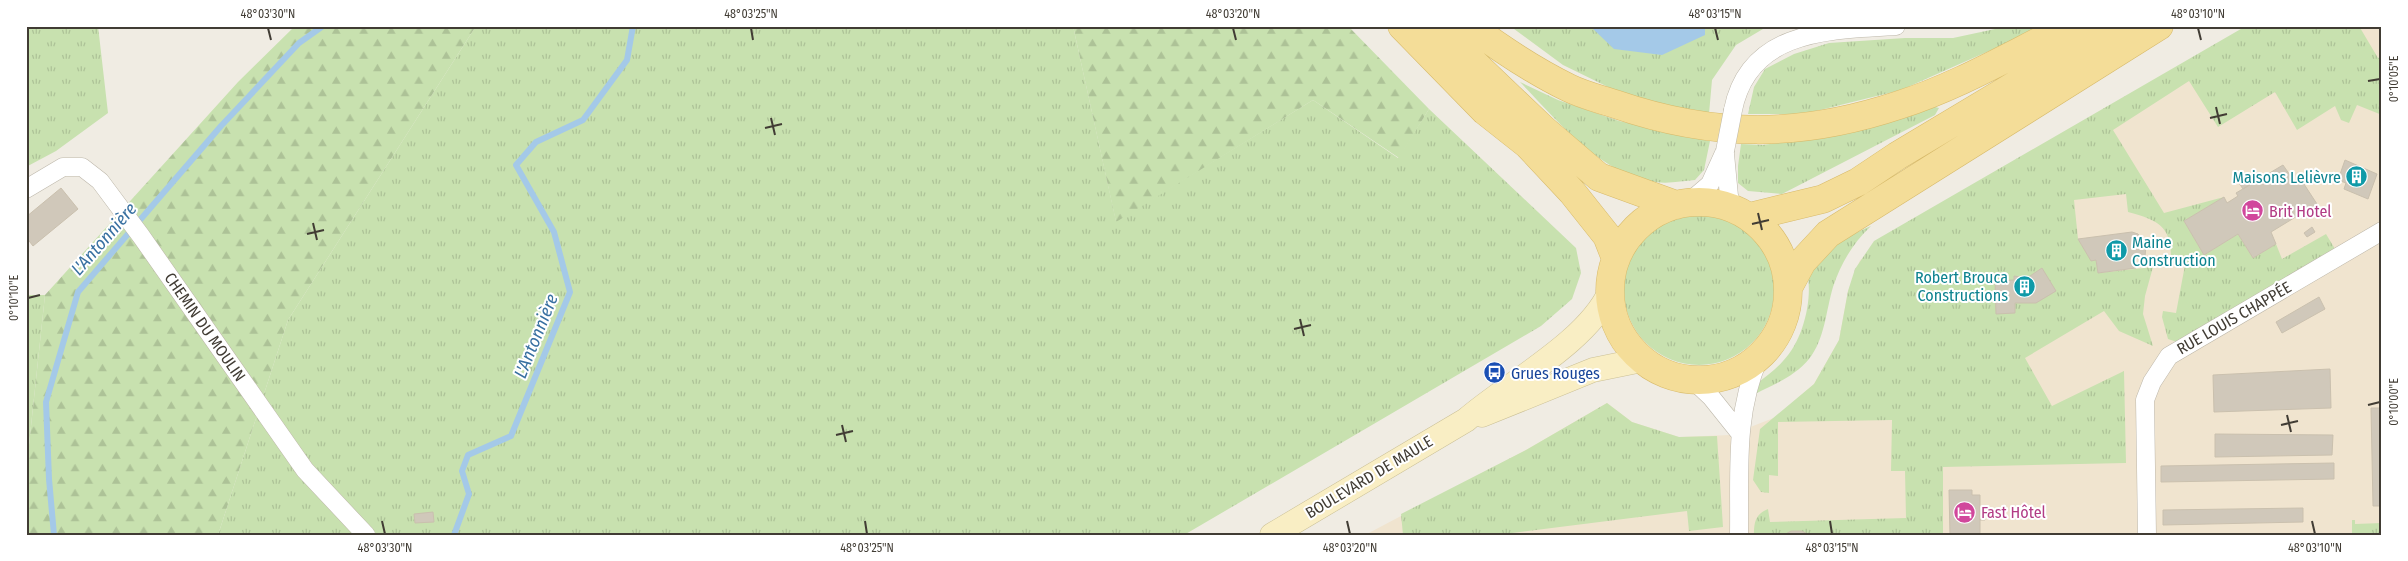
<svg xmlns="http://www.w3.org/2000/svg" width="2408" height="561" font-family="'Fira Sans Condensed',sans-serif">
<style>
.commercial{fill:#f0e4cf}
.grass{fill:url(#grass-tufts)}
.forest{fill:url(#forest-firs)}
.water{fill:#a4c9e8}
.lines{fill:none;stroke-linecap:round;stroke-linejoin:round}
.stream{stroke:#a4c9e8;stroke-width:6}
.building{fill:#d0c8ba;stroke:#cac0ae}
.street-casing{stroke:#bdb7aa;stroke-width:19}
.secondary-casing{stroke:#cbc096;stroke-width:25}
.primary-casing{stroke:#d7ba6a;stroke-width:29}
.street{stroke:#fff;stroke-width:18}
.secondary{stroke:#f9eec4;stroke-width:24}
.primary{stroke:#f4dd98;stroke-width:28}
.street-bridge-casing{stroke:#bdb7aa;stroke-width:19;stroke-linecap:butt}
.street-bridge{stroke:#fff;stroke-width:18}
.ticks{fill:none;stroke:#413c34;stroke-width:2}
.labels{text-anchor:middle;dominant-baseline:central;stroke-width:4;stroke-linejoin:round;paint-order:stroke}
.culture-label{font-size:16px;fill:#0d838f;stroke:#fff;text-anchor:end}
.hotel-label{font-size:16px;fill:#b23c85;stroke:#fff;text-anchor:start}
.street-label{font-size:16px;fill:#413c34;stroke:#fff}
.transit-label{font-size:16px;fill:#164399;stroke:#fff;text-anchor:start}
.water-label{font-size:18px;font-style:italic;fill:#3971a1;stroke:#fff}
.neatline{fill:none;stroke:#413c34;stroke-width:2}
.ticks-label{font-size:12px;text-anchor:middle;fill:#413c34}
</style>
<defs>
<pattern id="grass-tufts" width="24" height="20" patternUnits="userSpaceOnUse" patternTransform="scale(1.25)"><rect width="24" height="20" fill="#c8e1af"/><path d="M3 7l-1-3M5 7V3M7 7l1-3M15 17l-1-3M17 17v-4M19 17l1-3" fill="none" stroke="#adc297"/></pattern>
<pattern id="forest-firs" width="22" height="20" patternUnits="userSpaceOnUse" patternTransform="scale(1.25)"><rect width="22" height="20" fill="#c8e1af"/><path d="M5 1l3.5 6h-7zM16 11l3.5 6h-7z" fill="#adc297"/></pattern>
</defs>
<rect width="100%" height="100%" fill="#f0ece3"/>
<path class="commercial" d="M2249,26H2382V535H1365L1526,450L1607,403L1632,422L1679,437L1730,435L1776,417L1814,384L1839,340L1848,291L1860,260Z"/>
<path class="grass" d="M26,26H98L108,113L56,151L26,167Z
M476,26H1073L1116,221L1313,100L1398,158L1429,109L1576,248L1581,273L1572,299L1541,326L1184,535H218L288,320Z
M1510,26H1768L1736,45L1712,80L1709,114L1647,106L1563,65Z
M2009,26H2045L1901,90L1804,114H1748L1754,87L1765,69L1794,54L1829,43L1905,38H1953Z
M2246,26H2359L2378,58L2382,56V115L2357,105L2349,123L2341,120L2335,106L2297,130L2275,92L2218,127L2189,81L2113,130L2164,213L2224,197L2184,221L2204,255L2238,234L2253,258L2276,244L2282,259L2326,234L2335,249L2177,342L2168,339L2162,317L2163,311L2176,313L2185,265L2171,263C2172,227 2161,221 2128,212L2126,194L2074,200L2078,239L2091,260H2096L2098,273L2153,267L2145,296L2143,314L2153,346L2119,331L2104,311L2025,358L2052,406L2124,371L2126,463L1943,467V535H1809C1798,528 1794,533 1783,535C1774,536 1763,535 1754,535C1754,521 1756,514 1768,509L1770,522L1906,518L1905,471H1891L1892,420L1778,422V476L1769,475V493L1761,492L1753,480L1760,429L1814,384L1839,340L1848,291L1855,269L1874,241Z
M1520,82L1558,100L1619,121L1710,141L1704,170L1695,180C1683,181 1668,184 1656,182C1602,176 1556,119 1520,82Z
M1928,105L1939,108L1935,115L1782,194L1748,191L1738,183V166L1741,144L1763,145L1840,134Z
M1624 290a75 75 0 1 1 150 0a75 75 0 1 1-150 0Z
M1871,226C1853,243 1841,263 1833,287C1826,310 1825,339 1809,359C1795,376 1775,384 1755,394L1756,384C1765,377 1775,370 1783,361C1802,342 1812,303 1808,277C1828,248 1839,240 1871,226Z
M26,295H45L26,473Z
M1607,403L1632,422L1679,437L1717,436L1723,527L1689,531L1687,511L1496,535H1403L1401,514L1526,450Z
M2352,520H2355V524L2382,523V535H2352Z"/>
<path class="forest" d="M295,26H476L288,320L218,535H26V473L45,295L238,82Z
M1073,26H1348L1429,109L1399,158L1313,100L1116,222Z"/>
<path class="water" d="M1590,26H1705V35L1662,55L1614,49Z"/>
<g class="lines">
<path class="stream" d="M54,535L49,479L46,402L78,292L221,126L299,43L323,26
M454,535L469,494L462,471L468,455L511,436L570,292L554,232L516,165L536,142L583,120L627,60L633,26"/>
</g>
<path class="building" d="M2345,160L2377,174L2368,199L2344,189L2346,183L2338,180Z
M2283,165L2294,181L2300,178L2317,204L2271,232L2276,244L2253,258L2238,234L2204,255L2184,221L2224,197L2227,203L2238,196L2236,193Z
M2245,174L2251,184L2243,189L2237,180Z
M61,188L78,209L33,246L26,237V217Z
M2312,227L2315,232L2307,237L2304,233Z
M2132,232L2138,234L2146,245L2145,257L2135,259L2136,268L2098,273L2096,260L2091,261L2078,239Z
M2042,268L2056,291L2036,303H2015V313L1996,314L1995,281L2014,280V276L2027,278Z
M2319,297L2325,309L2282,333L2276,322Z
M2330,369L2331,408L2214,412L2213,375Z
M2371,408H2382V506H2373Z
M2215,434L2333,435L2332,455L2215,457Z
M2334,463V479L2161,482V466Z
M1949,490H1972V495H1980V535H1950Z
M2303,508V522L2163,525V510Z
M1980,510H1985V520H1980Z
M433,512L434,522L415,523L414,514Z
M1791,531H1802L1809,535H1784Z"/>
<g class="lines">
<defs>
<path id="street" d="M1733,110C1749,29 1831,30 1896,26
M1725,154L1729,196L1734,209
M26,189L63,167H82L100,181L141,236L305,470L366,535
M1689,202L1710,184L1725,151
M1693,380L1711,397L1739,432
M1739,535C1740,473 1734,415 1759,358
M2147,535L2145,400L2152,382L2169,356L2382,231"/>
<path id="secondary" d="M1482,415L1593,370L1642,360
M1272,535L1466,420C1510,382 1586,343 1610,292"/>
<path id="primary" d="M1402,26L1485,111L1528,145L1572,192L1607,236L1616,259
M1435,26L1543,129L1599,177L1676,205
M1470,26C1501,49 1534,71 1569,88C1583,95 1600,99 1615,104C1714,138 1800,138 1899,105C1959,86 2014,53 2070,26
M1610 291a89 89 0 1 1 178 0a89 89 0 1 1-178 0Z
M1749,217L1823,199L1858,182L1897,156L2114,26
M1788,288L1802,262L1828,234L2159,26"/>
</defs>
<use href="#street" class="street-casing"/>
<use href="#secondary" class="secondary-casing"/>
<use href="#primary" class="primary-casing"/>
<use href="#street" class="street"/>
<use href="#secondary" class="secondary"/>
<use href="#primary" class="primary"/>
<defs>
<path id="street-bridge" d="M1725,151L1733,110"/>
</defs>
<use href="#street-bridge" class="street-bridge-casing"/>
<use href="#street-bridge" class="street-bridge"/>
</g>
<path class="ticks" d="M268,28L271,40M751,28L753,40M1233,28L1236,40M1715,28L1718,40M2198,28L2201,40M2368,81L2380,79M2216,107L2220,124M771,118L775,135M2210,118L2227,114M765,128L782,124M1758,213L1762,230M313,223L317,240M1752,224L1769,220M307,234L324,230M28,298L40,295M1300,319L1304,336M1294,329L1311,325M2368,405L2380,402M2287,415L2291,432M842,425L846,442M2281,425L2298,421M836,435L853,431M382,521L385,534M865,521L867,534M1347,521L1350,534M1830,521L1832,534M2312,521L2315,534"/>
<defs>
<symbol id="building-disc" viewBox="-11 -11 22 22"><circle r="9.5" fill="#0f9aa8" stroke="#fff"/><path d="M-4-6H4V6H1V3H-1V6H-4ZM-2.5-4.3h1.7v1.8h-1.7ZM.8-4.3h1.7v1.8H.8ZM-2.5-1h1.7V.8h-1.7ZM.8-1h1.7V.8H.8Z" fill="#fff"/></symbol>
<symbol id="hotel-disc" viewBox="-11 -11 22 22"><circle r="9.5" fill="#d1479c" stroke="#fff"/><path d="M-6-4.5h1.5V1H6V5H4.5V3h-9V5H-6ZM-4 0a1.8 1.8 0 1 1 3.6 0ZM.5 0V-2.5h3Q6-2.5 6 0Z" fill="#fff"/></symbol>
<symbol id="bus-disc" viewBox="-11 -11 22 22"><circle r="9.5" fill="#1a4fb4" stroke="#fff"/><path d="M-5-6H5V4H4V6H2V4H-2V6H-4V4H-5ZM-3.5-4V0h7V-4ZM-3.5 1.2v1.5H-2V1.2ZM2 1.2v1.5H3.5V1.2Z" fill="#fff"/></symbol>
</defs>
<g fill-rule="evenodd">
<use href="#building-disc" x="2344" y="164" width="25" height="25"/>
<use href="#hotel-disc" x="2240" y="198" width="25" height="25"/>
<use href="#building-disc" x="2104" y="238" width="25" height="25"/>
<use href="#building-disc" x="2012" y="274" width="25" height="25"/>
<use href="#bus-disc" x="1482" y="360" width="25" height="25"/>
<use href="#hotel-disc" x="1952" y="500" width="25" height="25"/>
</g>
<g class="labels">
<g class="culture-label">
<text x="2341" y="177">Maisons Lelièvre</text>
<text x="2132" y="242" text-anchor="start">Maine<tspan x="2132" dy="18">Construction</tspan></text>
<text x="2008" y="277">Robert Brouca<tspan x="2008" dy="18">Constructions</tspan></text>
</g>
<g class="hotel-label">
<text x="2269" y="211">Brit Hotel</text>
<text x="1981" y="512">Fast Hôtel</text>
</g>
<g class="street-label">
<text transform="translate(2234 318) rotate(-30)">RUE LOUIS CHAPPÉE</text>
<text transform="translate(205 327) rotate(55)">CHEMIN DU MOULIN</text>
<text transform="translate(1369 477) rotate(-31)">BOULEVARD DE MAULE</text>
</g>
<g class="transit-label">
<text x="1511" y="373">Grues Rouges</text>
</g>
<g class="water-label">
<text transform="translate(104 239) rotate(-49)">L'Antonnière</text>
<text transform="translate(536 336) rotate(-68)">L'Antonnière</text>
</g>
</g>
<rect width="2408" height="561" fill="none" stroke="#ffffff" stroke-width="55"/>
<rect x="28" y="28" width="2352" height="506" class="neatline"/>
<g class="ticks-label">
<text x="268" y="18">48°03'30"N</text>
<text x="751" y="18">48°03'25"N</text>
<text x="1233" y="18">48°03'20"N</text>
<text x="1715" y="18">48°03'15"N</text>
<text x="2198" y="18">48°03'10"N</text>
<text transform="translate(2394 79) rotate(-90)" y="4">0°10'05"E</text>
<text transform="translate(14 298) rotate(-90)" y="4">0°10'10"E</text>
<text transform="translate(2394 402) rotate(-90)" y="4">0°10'00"E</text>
<text x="385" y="552">48°03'30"N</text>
<text x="867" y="552">48°03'25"N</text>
<text x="1350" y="552">48°03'20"N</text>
<text x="1832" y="552">48°03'15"N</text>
<text x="2315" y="552">48°03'10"N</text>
</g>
</svg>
